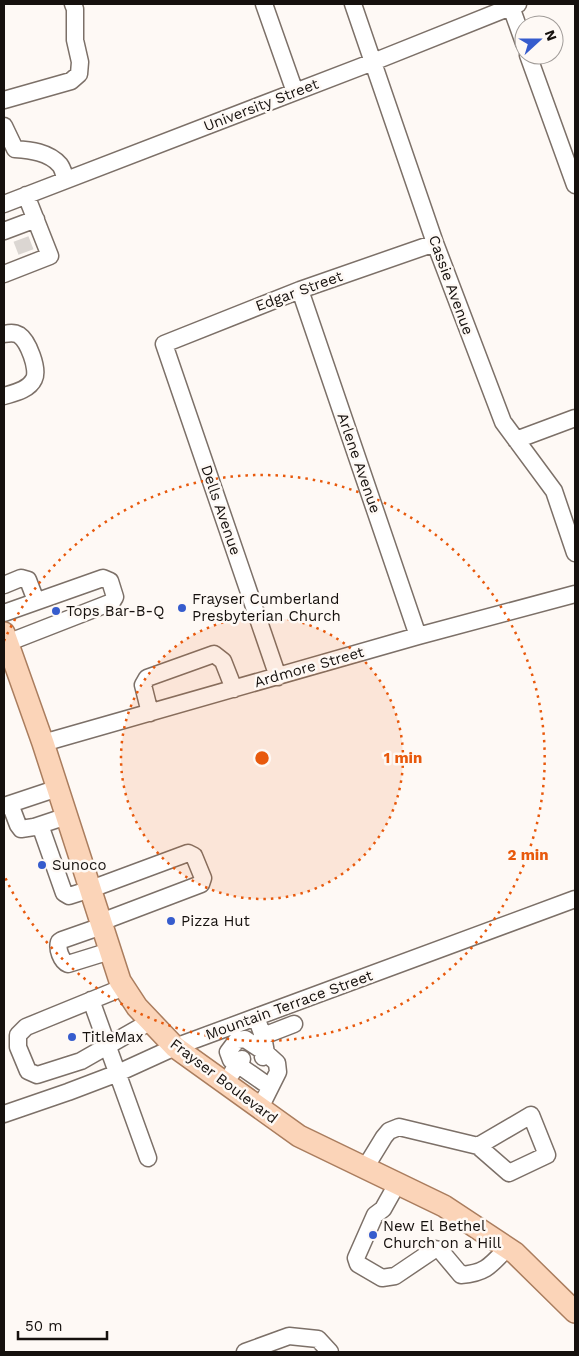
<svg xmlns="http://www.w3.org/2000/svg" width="579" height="1356" font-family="'Work Sans',sans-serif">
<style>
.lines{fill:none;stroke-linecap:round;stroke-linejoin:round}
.minor-tunnel{stroke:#dbd6d2;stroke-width:16;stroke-dasharray:16 8;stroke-linecap:butt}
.minor-casing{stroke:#7c7068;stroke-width:19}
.major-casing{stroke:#aa7d5e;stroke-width:24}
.minor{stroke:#fff;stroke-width:16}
.major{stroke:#fbd4b8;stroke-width:21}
.ring{fill:none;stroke:#e8590c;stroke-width:2.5;stroke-dasharray:2.5 5}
.poi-dot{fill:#365ccd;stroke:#fef9f5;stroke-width:2}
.labels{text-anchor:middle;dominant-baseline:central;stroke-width:5;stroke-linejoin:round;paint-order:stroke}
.street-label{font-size:15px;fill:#16110e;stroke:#fef9f5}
.poi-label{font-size:15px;fill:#16110e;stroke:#fef9f5;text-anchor:start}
.centre{fill:#e8590c;stroke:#fef9f5;stroke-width:2.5}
.ring-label{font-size:15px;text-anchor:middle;font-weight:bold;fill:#e8590c;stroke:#fef9f5;stroke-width:5;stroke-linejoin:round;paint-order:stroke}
</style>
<rect width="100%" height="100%" fill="#fef9f5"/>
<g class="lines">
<path class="minor-tunnel" d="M21,239L26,252"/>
<defs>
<path id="minor" d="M264,4L295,92
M353,4L435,243L503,422L554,491L575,553
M510,4L524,43
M528,55L575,185
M4,100L71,81L79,74L80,62L75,40V9L73,4
M4,126L15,149C30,150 49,152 60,165C63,169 64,175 66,180
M4,204L373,62L518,4
M4,231L36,219
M4,274L50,256L26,195
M300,290L418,636
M4,334C9,333 14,332 19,335C28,341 39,369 34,379C29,390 14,393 4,396
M516,440L575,418
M4,585L21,578L28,580L36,601
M4,613L103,578L110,581L115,597L112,602L7,643
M278,677L164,344L300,290L435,243
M150,713L143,685L147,678L214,654L223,661L234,689
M43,743L418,636L575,594
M10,804L18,825L21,829L34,827L67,816
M4,806L58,788
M40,825L64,893L69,896L91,889L188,853L194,856L203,878L201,884L101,922
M102,926L62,940L59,942C57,949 61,961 68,964L110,951
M124,987L48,1018L26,1027L18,1035V1047L28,1071L37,1075L81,1061L151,1021
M91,1000L148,1158
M256,1017L263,1036L266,1053L263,1057
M263,1036L294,1024
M242,1059L237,1064L231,1060L228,1052L237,1040L245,1039L266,1053L277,1063L278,1072L260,1108
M232,1073L237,1064L270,1087
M4,1114L68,1092L118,1073L175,1047L256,1017L575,899
M365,1168L384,1137L389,1131L399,1127L478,1146L509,1173L547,1155L531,1115L478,1146
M397,1184L383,1209L375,1215L356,1258L358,1264L382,1278L395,1276L435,1249L440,1250L461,1275C486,1273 491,1265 507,1248
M245,1352L289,1336L318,1339L330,1352"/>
<path id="major" d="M4,633L43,743L120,981L137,1007L175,1047L299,1136L444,1206L515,1253L575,1312"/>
</defs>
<use href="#minor" class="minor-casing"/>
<use href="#major" class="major-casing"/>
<use href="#minor" class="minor"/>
<use href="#major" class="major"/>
</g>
<circle cx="262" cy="758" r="141" fill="#e8590c" fill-opacity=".12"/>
<g class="ring">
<circle cx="262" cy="758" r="141"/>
<path d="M4 641A283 283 0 1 1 4 875"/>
</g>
<g class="poi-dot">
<circle cx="182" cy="608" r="5"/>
<circle cx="56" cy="611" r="5"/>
<circle cx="42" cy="865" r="5"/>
<circle cx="171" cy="921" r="5"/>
<circle cx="72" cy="1037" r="5"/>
<circle cx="373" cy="1235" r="5"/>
</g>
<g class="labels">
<g class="street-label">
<text transform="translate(261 105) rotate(-21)">University Street</text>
<text transform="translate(451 285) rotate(70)">Cassie Avenue</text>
<text transform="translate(299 291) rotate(-20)">Edgar Street</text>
<text transform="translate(359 463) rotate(71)">Arlene Avenue</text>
<text transform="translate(221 510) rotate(71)">Dells Avenue</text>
<text transform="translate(309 667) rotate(-16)">Ardmore Street</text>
<text transform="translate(289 1005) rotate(-20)">Mountain Terrace Street</text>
<text transform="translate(224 1081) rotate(37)">Frayser Boulevard</text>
</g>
<g class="poi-label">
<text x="192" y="599">Frayser Cumberland<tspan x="192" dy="17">Presbyterian Church</tspan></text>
<text x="66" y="611">Tops Bar-B-Q</text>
<text x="52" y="865">Sunoco</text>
<text x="181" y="921">Pizza Hut</text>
<text x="82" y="1037">TitleMax</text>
<text x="383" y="1226">New El Bethel<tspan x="383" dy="17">Church on a Hill</tspan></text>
</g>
</g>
<circle cx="262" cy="758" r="8" class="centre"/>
<g class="ring-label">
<text x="403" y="763">1 min</text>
<text x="528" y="860">2 min</text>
</g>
<rect width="579" height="1356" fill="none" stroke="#16110e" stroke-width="10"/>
<g transform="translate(539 40) rotate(69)"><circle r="24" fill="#fef9f5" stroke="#a19c99"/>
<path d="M0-4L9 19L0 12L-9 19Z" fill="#365ccd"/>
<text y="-8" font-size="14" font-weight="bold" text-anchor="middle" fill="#16110e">N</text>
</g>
<path d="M18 1331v8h89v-8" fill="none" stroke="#16110e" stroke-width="2.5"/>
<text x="25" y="1331" font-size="15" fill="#16110e" stroke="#fef9f5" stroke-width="4" paint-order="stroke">50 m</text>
</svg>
